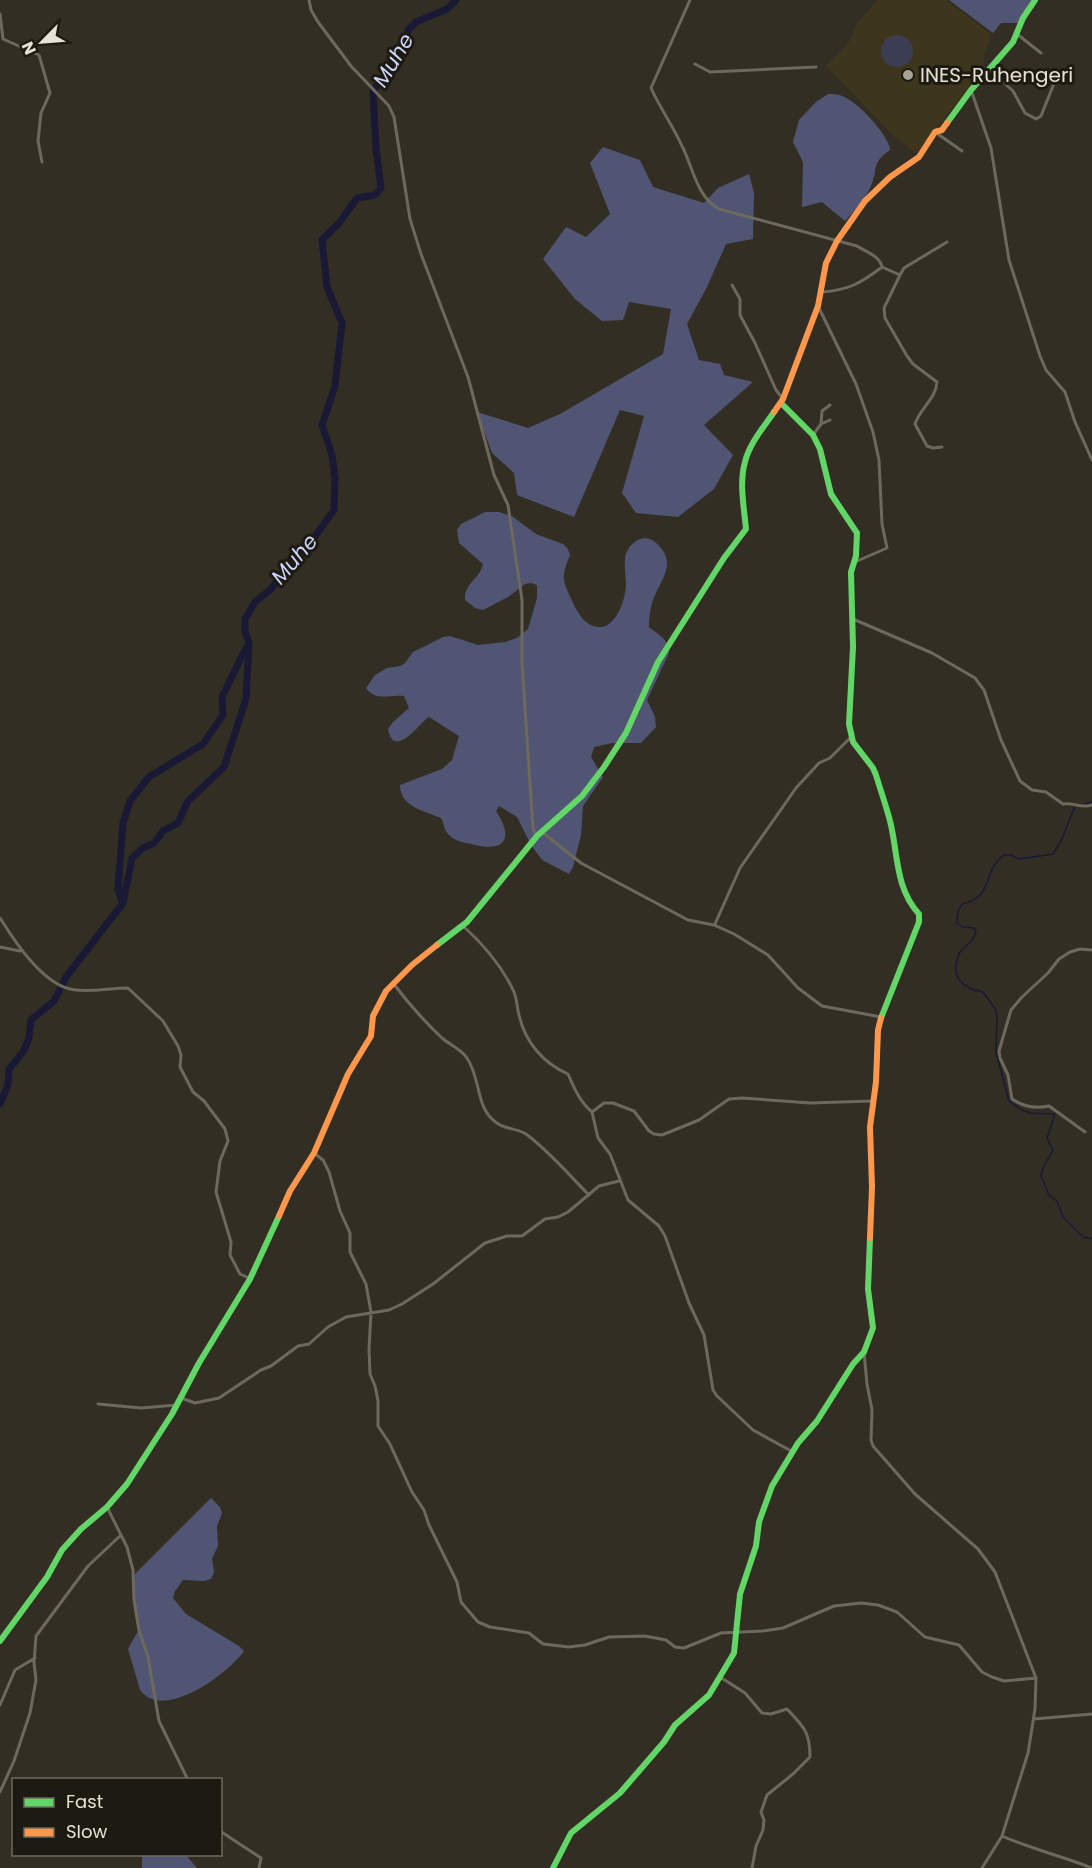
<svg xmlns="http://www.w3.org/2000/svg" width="1092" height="1868" font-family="Poppins,sans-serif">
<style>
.built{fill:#3d361c}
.green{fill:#3c3f53}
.forest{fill:#515574}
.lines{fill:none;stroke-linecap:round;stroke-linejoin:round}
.stream{stroke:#191935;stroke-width:1.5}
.river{stroke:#191935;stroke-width:7}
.street{stroke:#6d695c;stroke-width:3}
.fast{stroke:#63d668;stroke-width:6}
.slow{stroke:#ff974d;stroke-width:6}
.poi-dot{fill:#a7a497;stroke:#1d1a11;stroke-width:2}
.labels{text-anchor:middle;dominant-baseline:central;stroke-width:6;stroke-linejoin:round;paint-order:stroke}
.poi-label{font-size:20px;fill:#e6e3d6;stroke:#1d1a11;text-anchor:start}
.water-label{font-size:21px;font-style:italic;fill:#cfd5fc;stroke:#1d1a11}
</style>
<rect width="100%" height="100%" fill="#322e23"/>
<path class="built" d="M878,0H946L991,34L984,55V72L965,91L924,146L916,153L895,137L826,66L849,42L857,23Z"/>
<path class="green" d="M881 51a16 16 0 1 1 32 0a16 16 0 1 1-32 0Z"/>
<path class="forest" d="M949,0H1031L1018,23H1001L993,33Z
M828,94C832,94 838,94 842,96C857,101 889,135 890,150C870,164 879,168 871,186C865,200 855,210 845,221L822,202L802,207L803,162L793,142L799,120L816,102Z
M603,147L640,160L653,187L704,203L718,188L749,174L754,193L753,239L726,244L707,287L687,324L699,360L720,364L724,375L753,382L704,425L733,455L714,489L678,517L636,513L622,493L644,416L620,410L574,517L517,495L514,473L492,453L477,412L528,428L560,414L663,354L671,309L629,302L623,320L602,321L575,299L543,259L566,227L586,237L610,214L590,163Z
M485,512H499L512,516L536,534L563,544L568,549L570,555C559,581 564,582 575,607C580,616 586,626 598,627C616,629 625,600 626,586C626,576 624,567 625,558C627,544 643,532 655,542C679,562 661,579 653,600C650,608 649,619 649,627C659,636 668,637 669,653L647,700L655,717L656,727L641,743H612L594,747L591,757L603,777L583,806L581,835L573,867L569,874L542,860L531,845L517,817L499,806L496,811C515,840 504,853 471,844C464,843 455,841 449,835C444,831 444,823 441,818C425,811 400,807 400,785L442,769L452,760L459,736L429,717C420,722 394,761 388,729L393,722L409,708L404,696C390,694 376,702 366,688L375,675L387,668L400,666L405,663L413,652L443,637L450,636L478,645L505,642L517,638L528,629L537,598V585L531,583L525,584L508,597L483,610L475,608L465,600C464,583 480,579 483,564L459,543L457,530L461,524Z
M211,1498L220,1507L222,1513L217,1526L218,1546L212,1559L214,1572L211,1579L204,1581L183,1580L175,1591L173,1598L186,1614L239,1646L244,1651C228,1674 163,1722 140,1690L128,1649L138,1631C134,1611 131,1594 135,1574Z
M185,1854L197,1868H142V1855Z"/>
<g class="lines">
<path class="stream" d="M1080,805L1092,802
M1075,806L1062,839L1053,854L1019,859L1011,855H1004C981,872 995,897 962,904L958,911L957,923L963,927L974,928L976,931C974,944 964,944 959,954C950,976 961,988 983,992L996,1010L997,1017L996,1052L1009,1101L1020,1109L1030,1113L1055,1114L1047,1138L1053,1150L1043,1168L1041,1176L1049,1195L1057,1201L1063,1217L1083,1237L1092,1239"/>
<path class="river" d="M123,903L118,889L123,823L130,801L149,777L203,744L223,715L222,697L246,648
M0,1104L8,1085L9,1069L23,1052L29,1038L31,1020L54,1001L66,977L123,903L132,858L143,848L154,843L163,831L178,823L188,801L224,767L246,699L249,643L245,631V619L255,602L270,590L288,568L293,554L313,539L334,510L335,479L332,455L322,425L335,386L342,323L327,287L322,240L339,223L357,198L375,195L381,188L376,149L373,91L405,45L408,30L416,22L447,9L456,0"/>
<path class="street" d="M309,0L311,10L318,22L351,66L389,106L394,117L410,219L421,254L468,377L494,475L508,505L522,600V663L533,829L537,836
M690,0L651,88C660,108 673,126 682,146C693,167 696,196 719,209L857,246C866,252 880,256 882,267
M0,14L3,39L39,55L50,93L41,113L38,141L42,162
M1017,34L1041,53
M695,64L710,72L816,67
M989,69L1013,91L1025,113L1036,119L1041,116L1055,81
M971,90L991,148L1009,260L1040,356L1046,370L1065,392L1075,422L1092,460
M935,132L962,151
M900,275L884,308L885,318L907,356L913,364L937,382C936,399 920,408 915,424L927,446L933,448L942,447
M732,285L740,299V315L755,343L776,390L783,399
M822,292C849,290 861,283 882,267L900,275L904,268L947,242
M818,306L856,384L873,432L879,460L882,524L887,548L855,562
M821,424L822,411L830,405
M813,435L821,424L830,420
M853,619L932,653L975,678L984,690L1001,740L1020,781L1032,790L1046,792L1063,804C1074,802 1081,809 1092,805
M542,832L581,863L688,920L714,925L734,934L768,955L798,988L822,1006L881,1017
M0,918C15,942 45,988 76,990C93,992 111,988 128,988L163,1021L178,1046L181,1055L180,1067L193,1092L204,1101L225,1129L228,1141L220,1161L216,1192L231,1242L230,1255L240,1274L249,1278
M715,924L740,868L796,788L819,763L830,758L851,737
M463,926C484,945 502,966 514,992C517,1000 517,1007 519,1015C525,1042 543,1063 568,1074C574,1088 580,1102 592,1112L598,1138L610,1154L628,1200L659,1226L665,1236L689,1303L704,1335L713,1390L717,1396L753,1430L793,1452
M0,947L20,951
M393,983C408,1003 424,1021 442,1038C450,1045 461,1049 467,1058C479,1075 477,1103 490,1117C502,1131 516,1127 526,1134C549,1151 569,1175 589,1195
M592,1112L604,1103H613L634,1111L649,1131L654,1134L662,1135L699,1120L729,1099L742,1098L810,1103L873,1101
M1085,1132L1049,1106C1035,1109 1024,1107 1012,1099L1008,1075L1000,1058L999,1051L1011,1010L1022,997L1048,973L1059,959L1070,952L1080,949L1092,950
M314,1153L323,1160L329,1172L340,1211L350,1233V1252L366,1284L371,1312L369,1349L370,1374L375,1386L378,1401V1426L390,1444L412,1492L424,1510L429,1525L457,1582L461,1602L478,1622L490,1627L529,1633L543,1644L569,1647L585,1645L609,1637L645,1636L666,1640L675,1647L684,1648L721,1633L763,1631L783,1628L834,1606L861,1603L878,1605L897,1612L925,1637L959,1645L982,1672L992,1677L1004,1681L1036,1678
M864,1352L867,1384L872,1410L871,1440L873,1446L915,1494L978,1549L995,1572L1036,1678L1035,1709L1028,1753L1002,1836L982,1868
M181,1398L195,1403L219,1398L261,1370L271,1366L298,1346L309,1344L328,1327L346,1317L389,1310L402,1304L433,1284L485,1243L507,1236H522L545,1219L558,1217L568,1212L599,1186L619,1181
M98,1404L141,1408L177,1405
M107,1507L127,1547L133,1570L134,1600L139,1630L148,1657L159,1721L188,1780
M720,1677L745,1693L762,1713L771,1714L787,1709C804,1727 810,1732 810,1757L793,1774L767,1795L761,1812L764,1820L763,1830L756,1846L752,1868
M0,1705L15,1670L35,1658
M1034,1719L1092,1714
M0,1792L14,1761L30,1713L36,1680L34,1663L36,1636L88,1566L121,1535
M220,1831L261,1858L259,1868
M1002,1836C1031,1849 1062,1856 1092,1868"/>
<path class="fast" d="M947,123L971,90L1013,42L1023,18L1035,0
M781,403L813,435L820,449L831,494L857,533L856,556L851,572L853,647L849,724L853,742L873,768L876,775C881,792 887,808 891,825C898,857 896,889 919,914V922L881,1018
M437,945L467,922L537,836L582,796L604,767L626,733L658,662L724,558L746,529C744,507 739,483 745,462C749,444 764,427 774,412
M0,1641L47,1577L62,1550L81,1529L107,1507L127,1484L172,1414L199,1363L250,1279L279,1216
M553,1868L571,1833L620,1793L664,1742L675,1725L709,1695L734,1653L740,1594L756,1546L759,1522L772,1486L798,1443L817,1421L853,1364L864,1352L873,1328L868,1289L870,1238"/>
<path class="slow" d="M774,412L783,399L818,306L826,263L837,241L865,201L890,177L919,157L935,132L942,130L947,123
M279,1216L290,1191L314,1153L348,1074L371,1036L373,1016L386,991L412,965L437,945
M870,1238L872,1187L870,1127L876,1082L878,1030L881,1018"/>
</g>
<circle class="poi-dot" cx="908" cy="75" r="6"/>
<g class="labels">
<g class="poi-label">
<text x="920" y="75">INES-Ruhengeri</text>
</g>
<g class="water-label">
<text transform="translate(393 60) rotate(-59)">Muhe</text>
<text transform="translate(294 559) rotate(-49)">Muhe</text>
</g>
</g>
<rect x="12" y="1778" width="210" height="78" fill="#1d1a11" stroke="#6d6a60" stroke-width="1.5"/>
<rect x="24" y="1798" width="30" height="9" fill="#63d668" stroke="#6d6a60" stroke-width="1.5"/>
<text x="66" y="1808" font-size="18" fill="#e6e3d6">Fast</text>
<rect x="24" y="1828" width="30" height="9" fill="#ff974d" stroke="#6d6a60" stroke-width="1.5"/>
<text x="66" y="1838" font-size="18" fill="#e6e3d6">Slow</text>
<g transform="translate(42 42) rotate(245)" stroke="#1d1a11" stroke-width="4.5" paint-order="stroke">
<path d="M0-4.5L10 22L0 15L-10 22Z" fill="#e6e3d6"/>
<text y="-9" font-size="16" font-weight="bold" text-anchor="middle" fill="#e6e3d6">N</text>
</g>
</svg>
